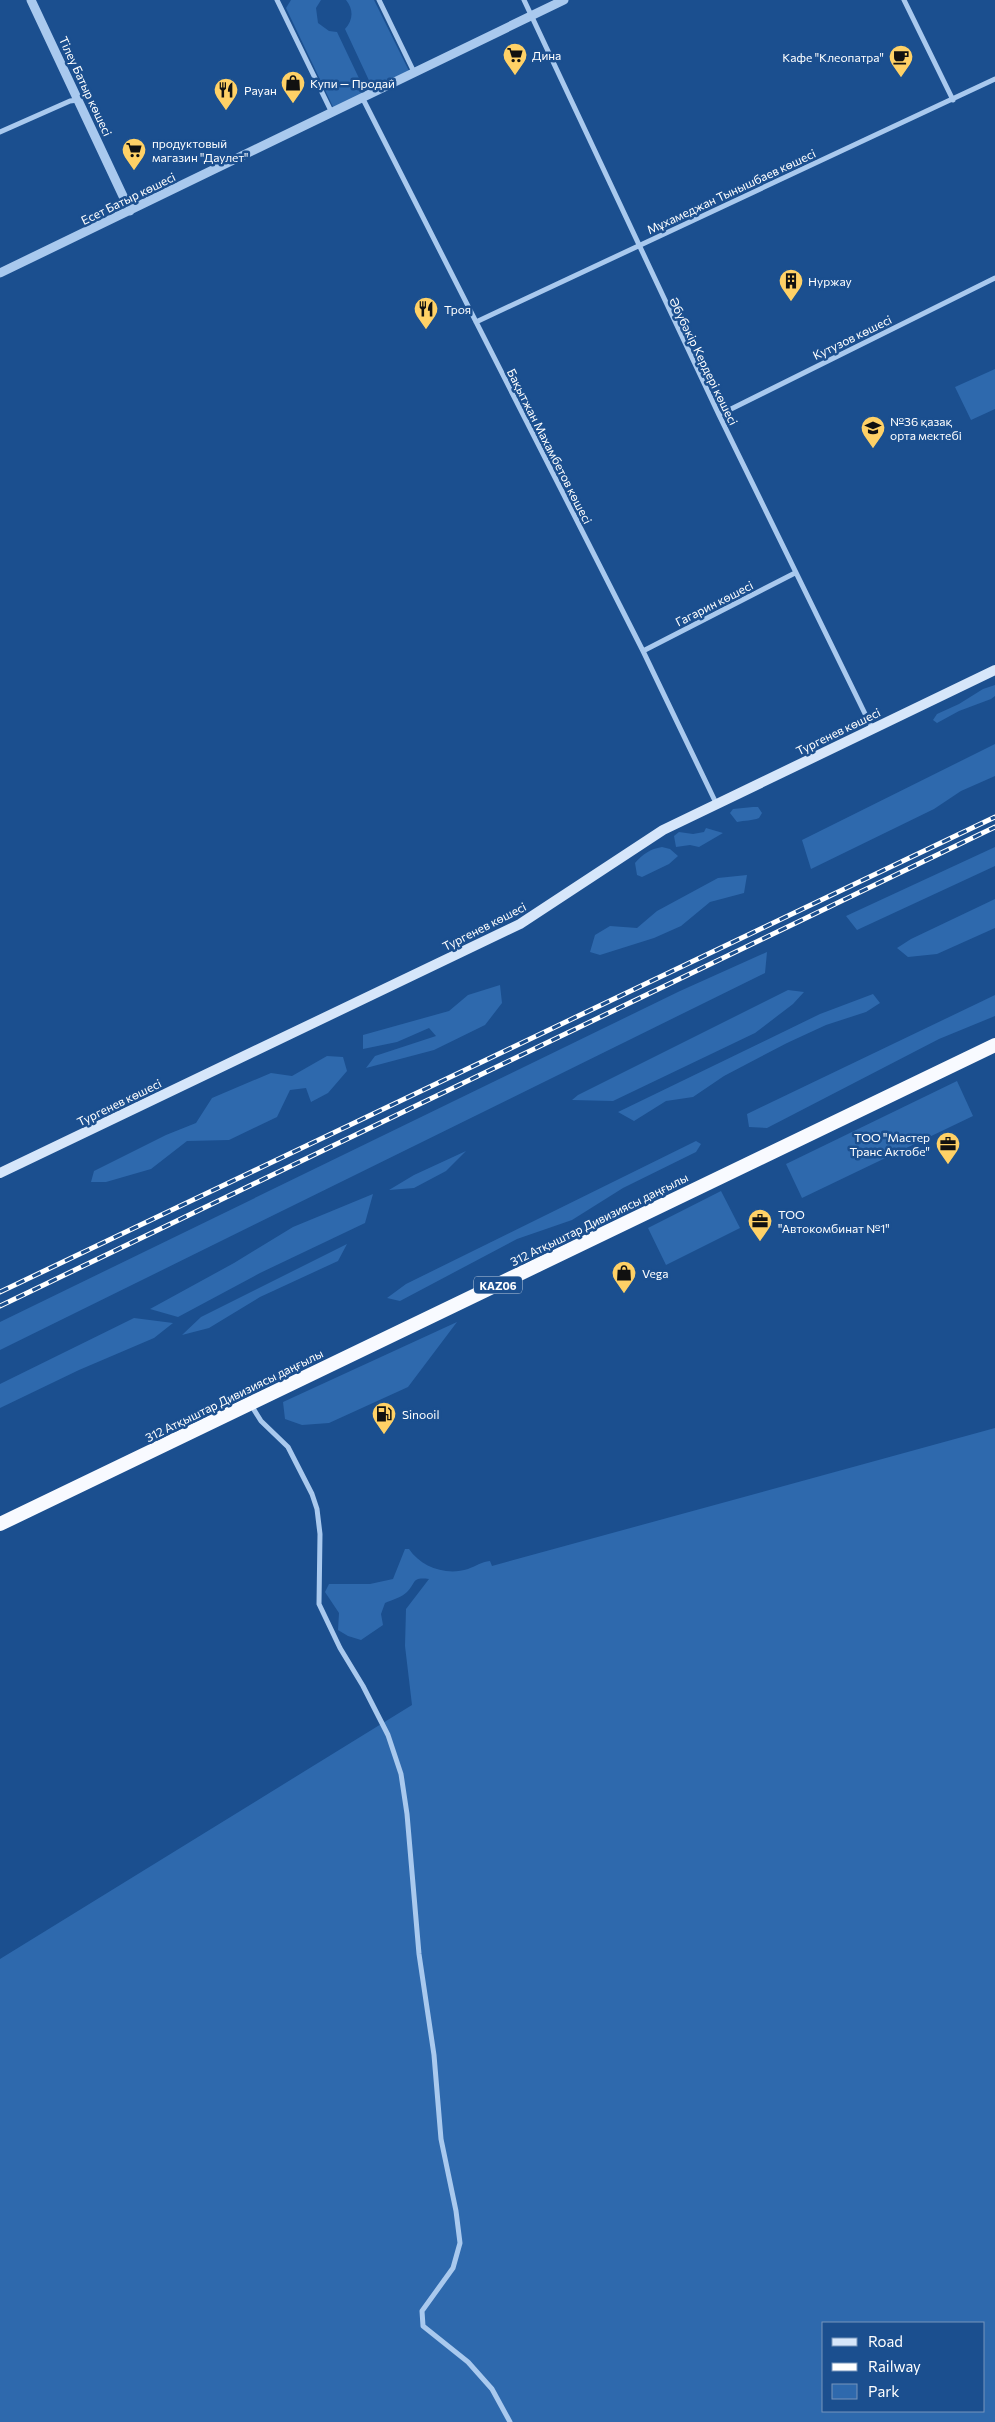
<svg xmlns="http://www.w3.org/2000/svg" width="995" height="2422" font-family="Commissioner,sans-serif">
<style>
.green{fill:#2e69ad;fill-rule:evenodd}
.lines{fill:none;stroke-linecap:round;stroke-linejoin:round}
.minor{stroke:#a9c9ee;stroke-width:5}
.tertiary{stroke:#a9c9ee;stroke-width:9}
.secondary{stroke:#d6e6fa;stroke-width:10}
.trunk{stroke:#f8faff;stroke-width:14}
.rail-casing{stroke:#fff;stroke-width:5}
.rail{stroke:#1b4f8f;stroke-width:3;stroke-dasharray:9;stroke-linecap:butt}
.labels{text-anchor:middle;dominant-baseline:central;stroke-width:5;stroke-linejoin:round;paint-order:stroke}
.shield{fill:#1b4f8f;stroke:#bbcadd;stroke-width:1}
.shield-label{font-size:11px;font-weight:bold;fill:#fff}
.poi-label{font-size:12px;fill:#fff;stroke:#1b4f8f;text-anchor:start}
.street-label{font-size:12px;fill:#fff;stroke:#1b4f8f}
</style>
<rect width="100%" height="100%" fill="#1b4f8f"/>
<path class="green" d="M291,0H321L316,8L318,23L329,31L337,32L366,93L334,109L286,8Z
M346,0H374L409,71L373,89L345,29C353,20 354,10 346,0Z
M995,369V409L971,420L955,387Z
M995,685V696L991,699L959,711L937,723L933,720L937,714L959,704L983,689Z
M995,744V776L961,791L934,809L811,869L802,840Z
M753,807H758L762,813L759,818C752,821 745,820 737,822L730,813L733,809Z
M706,828L723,833L699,847L690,845L676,847L674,836L679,832L693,834L704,832Z
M662,847L670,849L678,856L669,864L642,877L637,875L635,863C643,854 650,849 662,847Z
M995,847V866L857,930L846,916Z
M747,875L744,893L710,902L681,926L654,938L600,955L590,952L595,935L610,926L637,928L657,911L718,878Z
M995,899V928L937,954L908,957L897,948L911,939Z
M767,952L765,973L0,1350V1322L680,991Z
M500,985L502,1003L485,1025L434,1050L366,1068L375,1056L436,1036L429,1028L397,1042L363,1049V1035L449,1011L468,995Z
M788,990L804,992L793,1004L755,1033L613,1101L572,1100L578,1095Z
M873,994L880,1003L866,1012L826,1025L787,1043L724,1076L693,1097L666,1101L634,1121L618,1112L820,1014Z
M995,995V1016L939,1039L767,1128L749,1127L747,1114Z
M327,1056L343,1057L347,1071L328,1093L311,1102L306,1088L290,1090L277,1117L229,1140L187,1141L151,1169L106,1182H91L94,1171L166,1135L196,1123L212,1098L271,1073L292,1076Z
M957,1081L973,1116L802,1198L786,1164Z
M696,1141L701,1144L696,1152L623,1188L572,1220L517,1239L400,1301L387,1298L406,1284Z
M466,1151L446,1171L414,1188L389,1190L414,1175Z
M721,1191L740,1228L666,1265L648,1228Z
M373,1194L365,1223L260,1273L178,1317L150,1309L234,1263L293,1227Z
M347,1244L338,1261L260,1297L209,1328L182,1335L201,1317Z
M134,1318L173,1323L154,1338L79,1370L0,1408V1384Z
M457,1322L408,1387L329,1423L302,1425L285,1419L283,1402Z
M995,1428V2422H0V1959L412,1705L405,1646L406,1609L429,1579C411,1577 417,1582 407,1592C402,1597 392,1600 385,1603L381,1614L383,1625L361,1640L348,1636L338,1630L339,1613L325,1592L329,1584H370L393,1579L405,1549H409C421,1567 446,1576 468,1569C476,1566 481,1562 490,1561L492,1566ZM824,2323H984V2411H824Z"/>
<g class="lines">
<path class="minor" d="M277,0L332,113
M379,0L414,72
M524,0L719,415L872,728
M904,0L953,100
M363,99L643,651L716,803
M0,132L70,101L78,100
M476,322L995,79
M719,415L995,278
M643,651L795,573
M251,1405L261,1421L288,1447L312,1494L317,1509L320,1534L319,1604L340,1648L363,1686L388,1735L401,1774L407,1814L419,1954L434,2055L441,2139L456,2211L460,2243L453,2268L422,2311L423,2326L468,2362L492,2389L510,2422"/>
<path class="tertiary" d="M31,0L130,211
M0,273L564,0"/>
<path class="secondary" d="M0,1173L520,924L663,830L995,670"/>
<path class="trunk" d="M0,1524L995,1045"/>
<defs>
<path id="rail" d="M0,1292L995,817
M0,1306L995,827"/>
</defs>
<use href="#rail" class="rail-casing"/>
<use href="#rail" class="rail"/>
</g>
<defs>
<symbol id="supermarket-pin" viewBox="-11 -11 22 30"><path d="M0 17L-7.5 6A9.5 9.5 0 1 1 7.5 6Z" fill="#ffd166" stroke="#1b4f8f"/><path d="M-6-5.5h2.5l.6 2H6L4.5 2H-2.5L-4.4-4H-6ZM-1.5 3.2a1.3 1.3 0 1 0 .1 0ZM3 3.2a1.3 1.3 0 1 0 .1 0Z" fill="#111"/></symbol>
<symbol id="cafe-pin" viewBox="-11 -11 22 30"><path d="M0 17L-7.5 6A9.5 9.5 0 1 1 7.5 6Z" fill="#ffd166" stroke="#1b4f8f"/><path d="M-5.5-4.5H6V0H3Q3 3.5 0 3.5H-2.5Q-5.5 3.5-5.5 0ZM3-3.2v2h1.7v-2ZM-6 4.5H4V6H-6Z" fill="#111"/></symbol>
<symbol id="shop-pin" viewBox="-11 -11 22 30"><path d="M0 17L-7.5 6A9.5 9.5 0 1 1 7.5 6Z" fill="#ffd166" stroke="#1b4f8f"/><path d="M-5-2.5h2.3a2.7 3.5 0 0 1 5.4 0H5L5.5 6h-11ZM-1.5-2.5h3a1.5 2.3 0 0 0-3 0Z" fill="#111"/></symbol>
<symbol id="restaurant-pin" viewBox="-11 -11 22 30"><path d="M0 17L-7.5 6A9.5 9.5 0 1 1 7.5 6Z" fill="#ffd166" stroke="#1b4f8f"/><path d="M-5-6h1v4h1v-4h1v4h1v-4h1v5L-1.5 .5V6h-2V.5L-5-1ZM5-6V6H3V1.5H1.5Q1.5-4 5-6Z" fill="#111"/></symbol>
<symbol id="building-pin" viewBox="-11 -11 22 30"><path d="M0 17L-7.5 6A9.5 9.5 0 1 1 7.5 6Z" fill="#ffd166" stroke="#1b4f8f"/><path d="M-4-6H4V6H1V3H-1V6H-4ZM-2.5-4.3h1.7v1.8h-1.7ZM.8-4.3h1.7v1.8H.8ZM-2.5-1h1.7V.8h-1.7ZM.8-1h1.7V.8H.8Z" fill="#111"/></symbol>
<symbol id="school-pin" viewBox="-11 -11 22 30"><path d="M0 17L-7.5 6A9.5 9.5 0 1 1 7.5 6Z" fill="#ffd166" stroke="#1b4f8f"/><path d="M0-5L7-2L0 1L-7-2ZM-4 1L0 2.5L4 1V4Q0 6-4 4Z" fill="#111"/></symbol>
<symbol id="office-pin" viewBox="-11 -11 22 30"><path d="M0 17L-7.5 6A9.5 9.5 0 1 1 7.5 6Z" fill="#ffd166" stroke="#1b4f8f"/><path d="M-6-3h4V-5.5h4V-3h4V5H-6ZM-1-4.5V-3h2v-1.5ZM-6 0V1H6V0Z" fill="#111"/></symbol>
<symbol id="fuel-pin" viewBox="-11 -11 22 30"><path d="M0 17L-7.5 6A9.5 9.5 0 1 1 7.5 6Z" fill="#ffd166" stroke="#1b4f8f"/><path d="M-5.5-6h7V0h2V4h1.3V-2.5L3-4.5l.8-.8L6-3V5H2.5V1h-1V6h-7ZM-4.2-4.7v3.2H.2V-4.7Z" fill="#111"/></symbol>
</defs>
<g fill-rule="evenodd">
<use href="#supermarket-pin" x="501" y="41" width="28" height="38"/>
<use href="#cafe-pin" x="887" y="43" width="28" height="38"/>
<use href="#shop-pin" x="279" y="69" width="28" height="38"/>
<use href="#restaurant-pin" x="212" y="76" width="28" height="38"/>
<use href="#supermarket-pin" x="120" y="136" width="28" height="38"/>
<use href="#building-pin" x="777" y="267" width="28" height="38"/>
<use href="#restaurant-pin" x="412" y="295" width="28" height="38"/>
<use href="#school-pin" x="859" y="414" width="28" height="38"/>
<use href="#office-pin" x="934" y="1130" width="28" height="38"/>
<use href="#office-pin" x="746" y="1207" width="28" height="38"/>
<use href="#shop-pin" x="610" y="1259" width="28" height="38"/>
<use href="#fuel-pin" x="370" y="1400" width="28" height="38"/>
</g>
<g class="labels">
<rect class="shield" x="474" y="1276.5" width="48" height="17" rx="4"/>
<g class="shield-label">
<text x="498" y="1285">KАZ06</text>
</g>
<g class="poi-label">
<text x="532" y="55">Дина</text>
<text x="884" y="57" text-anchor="end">Кафе "Клеопатра"</text>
<text x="310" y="83">Купи — Продай</text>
<text x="244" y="90">Рауан</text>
<text x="152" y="143">продуктовый<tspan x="152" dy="14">магазин "Даулет"</tspan></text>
<text x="808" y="281">Нуржау</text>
<text x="444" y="309">Троя</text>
<text x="890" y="421">№36 қазақ<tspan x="890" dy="14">орта мектебі</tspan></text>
<text x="930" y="1137" text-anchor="end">ТОО "Мастер<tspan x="930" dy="14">Транс Актобе"</tspan></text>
<text x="778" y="1214">ТОО<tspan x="778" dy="14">"Автокомбинат №1"</tspan></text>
<text x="642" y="1273">Vega</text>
<text x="402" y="1414">Sinooil</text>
</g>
<g class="street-label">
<text transform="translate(86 86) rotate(65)">Тілеу Батыр көшесі</text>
<text transform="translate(731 191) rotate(-25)">Мұхамеджан Тынышбаев көшесі</text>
<text transform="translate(128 198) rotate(-26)">Есет Батыр көшесі</text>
<text transform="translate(852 337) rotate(-26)">Кутузов көшесі</text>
<text transform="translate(704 361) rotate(64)">Әбубәкір Кердері көшесі</text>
<text transform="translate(550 446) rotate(63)">Бақытжан Махамбетов көшесі</text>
<text transform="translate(714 603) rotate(-27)">Гагарин көшесі</text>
<text transform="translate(838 731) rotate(-26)">Тургенев көшесі</text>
<text transform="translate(484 926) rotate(-27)">Тургенев көшесі</text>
<text transform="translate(119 1102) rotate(-26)">Тургенев көшесі</text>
<text transform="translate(599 1219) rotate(-26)">312 Атқыштар Дивизиясы даңғылы</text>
<text transform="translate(234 1395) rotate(-26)">312 Атқыштар Дивизиясы даңғылы</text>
</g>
</g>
<rect x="822" y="2322" width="162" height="90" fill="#1b4f8f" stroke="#7695bc"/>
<rect x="832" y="2338" width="25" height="8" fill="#d6e6fa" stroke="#7695bc"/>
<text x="868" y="2347" font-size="15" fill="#ffffff">Road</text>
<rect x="832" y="2363" width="25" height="8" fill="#ffffff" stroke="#7695bc"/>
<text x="868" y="2372" font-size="15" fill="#ffffff">Railway</text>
<rect x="832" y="2384" width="25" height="15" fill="#2e69ad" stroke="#7695bc"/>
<text x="868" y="2397" font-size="15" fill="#ffffff">Park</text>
</svg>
